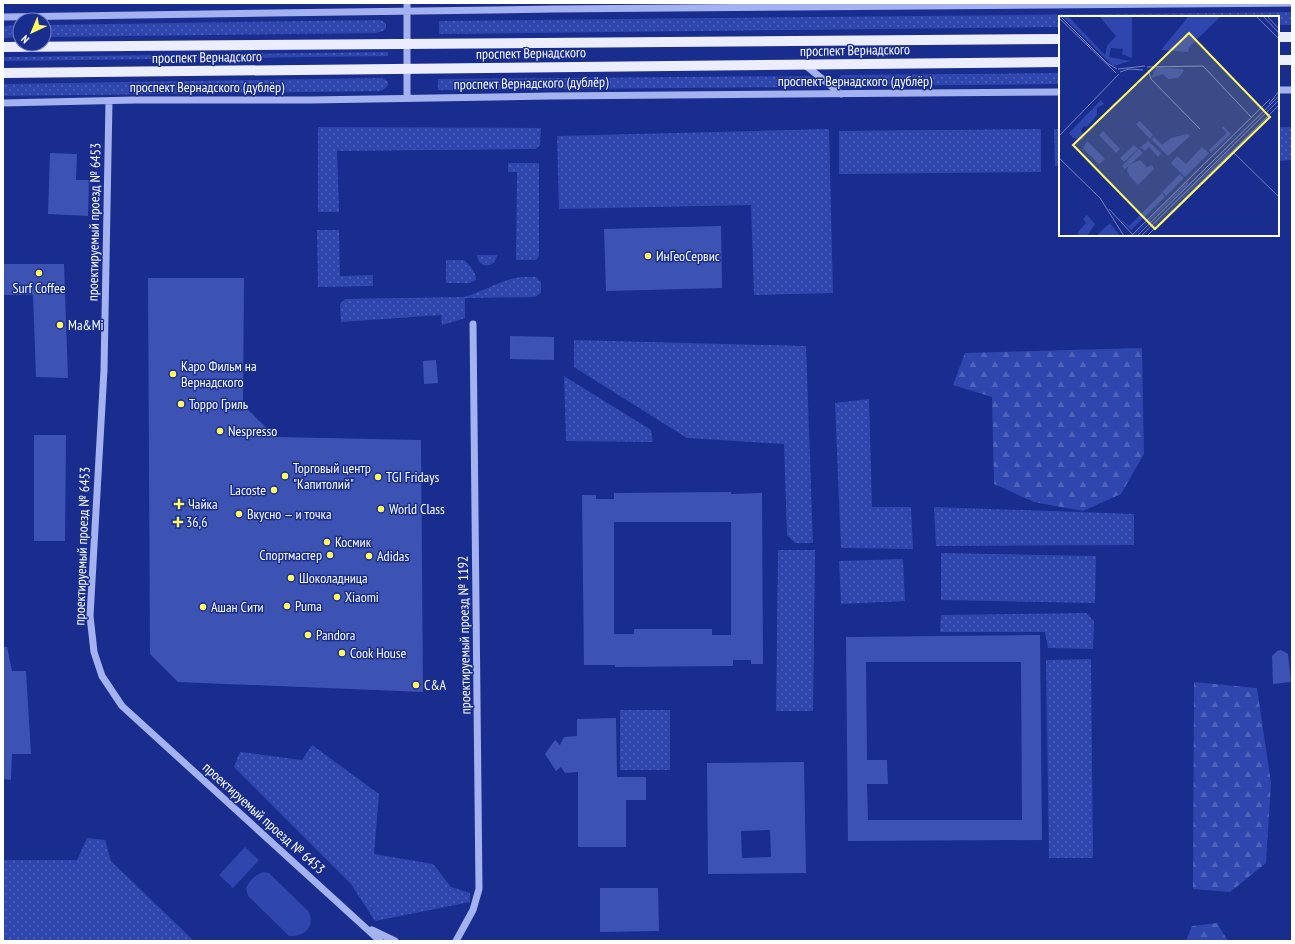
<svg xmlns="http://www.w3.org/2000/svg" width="1295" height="944" font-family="'PT Sans Narrow',sans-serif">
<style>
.grass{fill:url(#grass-dots)}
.forest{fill:url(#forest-firs)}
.pitch{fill:#2f46ae}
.building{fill:#3d53b4;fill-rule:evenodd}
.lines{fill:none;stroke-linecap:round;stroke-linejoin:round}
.minor{stroke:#a4b2ef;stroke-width:7}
.major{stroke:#eceeff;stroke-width:10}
.poi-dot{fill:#fffa62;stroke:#182d8e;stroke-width:1.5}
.labels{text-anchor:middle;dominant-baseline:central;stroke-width:3;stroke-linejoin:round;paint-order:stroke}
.street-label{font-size:14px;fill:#fff;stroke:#182d8e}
.poi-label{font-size:14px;fill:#fff;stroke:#182d8e;text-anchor:start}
.inset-road{fill:none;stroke:#7481bb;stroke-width:1}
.view{fill:#fffa62;fill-opacity:0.15;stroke:#fffa62;stroke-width:2}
.inset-edge{fill:none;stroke:#fff;stroke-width:2}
</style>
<defs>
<pattern id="grass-dots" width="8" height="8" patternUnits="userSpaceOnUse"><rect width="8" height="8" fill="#2f46ae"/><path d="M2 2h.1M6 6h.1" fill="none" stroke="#4e62ba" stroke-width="1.8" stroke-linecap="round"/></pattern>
<pattern id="forest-firs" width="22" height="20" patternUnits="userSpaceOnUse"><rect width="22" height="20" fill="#2f46ae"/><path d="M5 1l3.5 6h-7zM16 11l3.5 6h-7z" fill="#4e62ba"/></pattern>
</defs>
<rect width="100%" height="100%" fill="#182d8e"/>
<path class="grass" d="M1292,12V25H1278V17H1060V27L439,34V21Z
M378,20L383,21L386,24V28L383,31L376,33L44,37V25Z
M20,25V37L3,38V26Z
M388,52V56L3,61V57Z
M1060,73V84L844,86L838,83V80L841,75H844Z
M809,76L814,78L816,82L815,85L810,87L438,90V79Z
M381,78C392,81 389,87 381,91L3,96V84Z
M318,127L541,128L540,145L536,149L337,151L339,212H318Z
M1278,127H1292V160L1278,161Z
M829,129L833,293L754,295L751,205L559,209L557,136Z
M1041,129V172L839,174V131Z
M1054,129H1060V166H1055Z
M508,163H539V256L536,260H516L517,172H508Z
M317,230H339L340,276L373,275V286L318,287Z
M477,255H497C495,269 478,269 477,255Z
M446,260H464C470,266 476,271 476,280L470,283H446Z
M521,277H536L541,282V293L535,297L465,298V318L442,325L441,315L341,322L340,304L345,299L463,297C485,292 499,280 521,277Z
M574,340L806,346L813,543H795L787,535L784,444L687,438L574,367Z
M564,376L651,430L653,442L566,441Z
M869,399L872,507H911L913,549L841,548L835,403Z
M934,507L1134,514V545L936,546Z
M778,550H815L813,711H776Z
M941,553L1096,556L1095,603L941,600Z
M903,559L905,601L841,604L839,561Z
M1086,613L1094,621L1093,649L1048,648L1045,632H940L941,615Z
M1091,659L1093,858H1049L1046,660Z
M620,710H670V770H620Z
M312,745L379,794L374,854L433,864L451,887L470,893V902L375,921L351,884L234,767L240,752L302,760Z
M87,838L105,840L111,861L194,941H3V860H77Z"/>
<path class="forest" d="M1142,348L1144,454L1121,494L1083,511L1034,502L994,484L992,397L953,385L965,353Z
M1194,682L1257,688L1271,783L1266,863L1230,892L1193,889Z
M1217,923L1228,941H1186L1192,926Z"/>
<path class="pitch" d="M245,847L259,860L233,888L219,875Z
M264,872L269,873L309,912C315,927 305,937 289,936L248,896L246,888C250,880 255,875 264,872Z"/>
<path class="building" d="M50,153L77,154L76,180H89L88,216L48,214Z
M721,226L722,288L606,291L604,229Z
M3,264H64L68,378L36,377L33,295H3Z
M148,278H244L243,405L276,437L421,440L423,692L178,682L150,654Z
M510,336L554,337V360L510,359Z
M436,360L438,383L424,384L423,361Z
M34,435H66L65,541H34Z
M731,492V494L762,493L763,664H751V660H733V666L615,667V665H584L582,495H596V499H614V493ZM614,522H731V635H712V629H634V634H614Z
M1040,635L1042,840L848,841L846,637ZM866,662H1021L1022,820H868L867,784H888L887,760H867Z
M3,647H7L12,671H26L31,754H12L11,780L3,779Z
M1281,650L1288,654L1291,682L1273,684L1272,656L1277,651Z
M616,718L617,777H646V800H626V847H578V772L565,773L561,767L556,771L545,754L555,740L560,745L564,737L577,736V719Z
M804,762L806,873L708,874L707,763ZM770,830L771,857L742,858L741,831Z
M600,888H658L659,931L600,932Z"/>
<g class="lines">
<path class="minor" d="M3,17L553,9L1292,3
M805,65L841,94
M1278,90H1292
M407,98V3
M109,101L104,370L90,616L94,652L102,676L122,706L380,941
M3,103L135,100H311L550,96L1060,92
M372,930L395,941
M456,941L473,910L479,889L473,324"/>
<path class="major" d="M1278,37H1292
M3,47L1060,39
M1278,60H1292
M3,73L1060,62"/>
</g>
<g class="poi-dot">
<circle cx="648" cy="256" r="4"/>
<circle cx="39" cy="273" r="4"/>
<circle cx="60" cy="325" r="4"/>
<circle cx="173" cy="374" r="4"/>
<circle cx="181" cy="404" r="4"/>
<circle cx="220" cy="431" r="4"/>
<circle cx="285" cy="476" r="4"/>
<circle cx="378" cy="477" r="4"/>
<circle cx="274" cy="490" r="4"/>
<path d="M177 498h4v4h4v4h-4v4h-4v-4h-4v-4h4z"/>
<circle cx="381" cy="509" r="4"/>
<circle cx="239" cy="514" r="4"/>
<path d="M176 516h4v4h4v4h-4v4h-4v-4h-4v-4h4z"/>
<circle cx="327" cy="542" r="4"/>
<circle cx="330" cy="555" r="4"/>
<circle cx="369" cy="556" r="4"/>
<circle cx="291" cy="578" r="4"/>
<circle cx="337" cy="597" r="4"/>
<circle cx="287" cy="606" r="4"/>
<circle cx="203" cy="607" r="4"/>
<circle cx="308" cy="635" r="4"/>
<circle cx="342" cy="653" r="4"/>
<circle cx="416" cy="685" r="4"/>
</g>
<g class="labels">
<g class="street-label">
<text transform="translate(855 50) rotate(-1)">проспект Вернадского</text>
<text transform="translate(531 53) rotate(-1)">проспект Вернадского</text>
<text transform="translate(207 57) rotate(-1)">проспект Вернадского</text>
<text x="855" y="81">проспект Вернадского (дублёр)</text>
<text transform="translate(531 83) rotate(-1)">проспект Вернадского (дублёр)</text>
<text x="207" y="87">проспект Вернадского (дублёр)</text>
<text transform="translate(94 222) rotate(-89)">проектируемый проезд № 6453</text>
<text transform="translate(82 546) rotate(-88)">проектируемый проезд № 6453</text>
<text transform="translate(464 635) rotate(-91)">проектируемый проезд № 1192</text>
<text transform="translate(264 818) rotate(42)">проектируемый проезд № 6453</text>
</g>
<g class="poi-label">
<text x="656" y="256">ИнГеоСервис</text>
<text x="39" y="288" text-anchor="middle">Surf Coffee</text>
<text x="68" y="325">Ma&amp;Mi</text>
<text x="181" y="366">Каро Фильм на<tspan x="181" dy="16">Вернадского</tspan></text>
<text x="189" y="404">Торро Гриль</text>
<text x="228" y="431">Nespresso</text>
<text x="293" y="468">Торговый центр<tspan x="293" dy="16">"Капитолий"</tspan></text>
<text x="386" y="477">TGI Fridays</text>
<text x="266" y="490" text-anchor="end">Lacoste</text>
<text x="188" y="504">Чайка</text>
<text x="389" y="509">World Class</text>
<text x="247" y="514">Вкусно — и точка</text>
<text x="186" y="522">36,6</text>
<text x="335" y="542">Космик</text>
<text x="322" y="555" text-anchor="end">Спортмастер</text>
<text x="377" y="556">Adidas</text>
<text x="299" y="578">Шоколадница</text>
<text x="345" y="597">Xiaomi</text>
<text x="295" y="606">Puma</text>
<text x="211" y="607">Ашан Сити</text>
<text x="316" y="635">Pandora</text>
<text x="350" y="653">Cook House</text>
<text x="424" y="685">C&amp;A</text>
</g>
</g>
<g transform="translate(1059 16)">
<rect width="220" height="220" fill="#182d8e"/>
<path d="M3,0H9L46,39L48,30L57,20L40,0H73V42L63,38L64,33L52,32L50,41L72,45L54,50ZM130,0H162L130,31L129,36L102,34ZM98,51L124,53L125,55L119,62L109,63L104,58L92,62ZM81,105L94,119L91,123L77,108ZM164,110L172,118L152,137L150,134L168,117L163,112ZM44,115L61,133L57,137L40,119ZM128,118L131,120L109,140L92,123L95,121L103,129L112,122ZM89,125L102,137L99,141L90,131L86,135L82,131ZM75,129L79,133L65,146L61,142ZM143,131L150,137L126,161L112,147L118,140L127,148ZM80,133L84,137L66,153L63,150ZM169,136L170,137L84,220ZM121,158L125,162L107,180L103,176ZM128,166L130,167L76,219V218ZM103,177L106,181L72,214L61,203L70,210Z" fill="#2f46ae"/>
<path d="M42,84L45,88L38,92V99L28,111L25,110L22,114L25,121L23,124L14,122L10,117ZM28,125L46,143L40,148L24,133ZM81,144L88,151L93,149L95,153L79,169L70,159L68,154L70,149ZM28,199L36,208L28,220H21L18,217L27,207L24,203ZM51,207L61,220H37Z" fill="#2f46ae"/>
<path class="inset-road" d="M1,0L48,47L58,53M197,0L220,23M204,0L220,17M208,0L220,13M0,2L57,57M88,51L144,50L193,102M59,53L86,50M89,54L92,63L141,113M61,56L70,53L84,54M210,88L220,75M0,120L60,58M174,136L220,181M0,142L41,182L65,220M50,193L75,220M72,220L211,83M78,220L220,80M82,220L220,84M88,220L219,90"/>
<path class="view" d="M130,17L211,101L96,213L14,129Z"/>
<rect width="220" height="220" class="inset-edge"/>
</g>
<rect width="1295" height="944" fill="none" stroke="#ffffff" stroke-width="8"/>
<g transform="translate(32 32) rotate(224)"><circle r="19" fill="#182d8e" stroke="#7481bb"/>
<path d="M0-3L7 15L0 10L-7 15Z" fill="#fffa62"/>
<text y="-6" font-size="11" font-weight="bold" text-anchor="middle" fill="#ffffff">N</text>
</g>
</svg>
